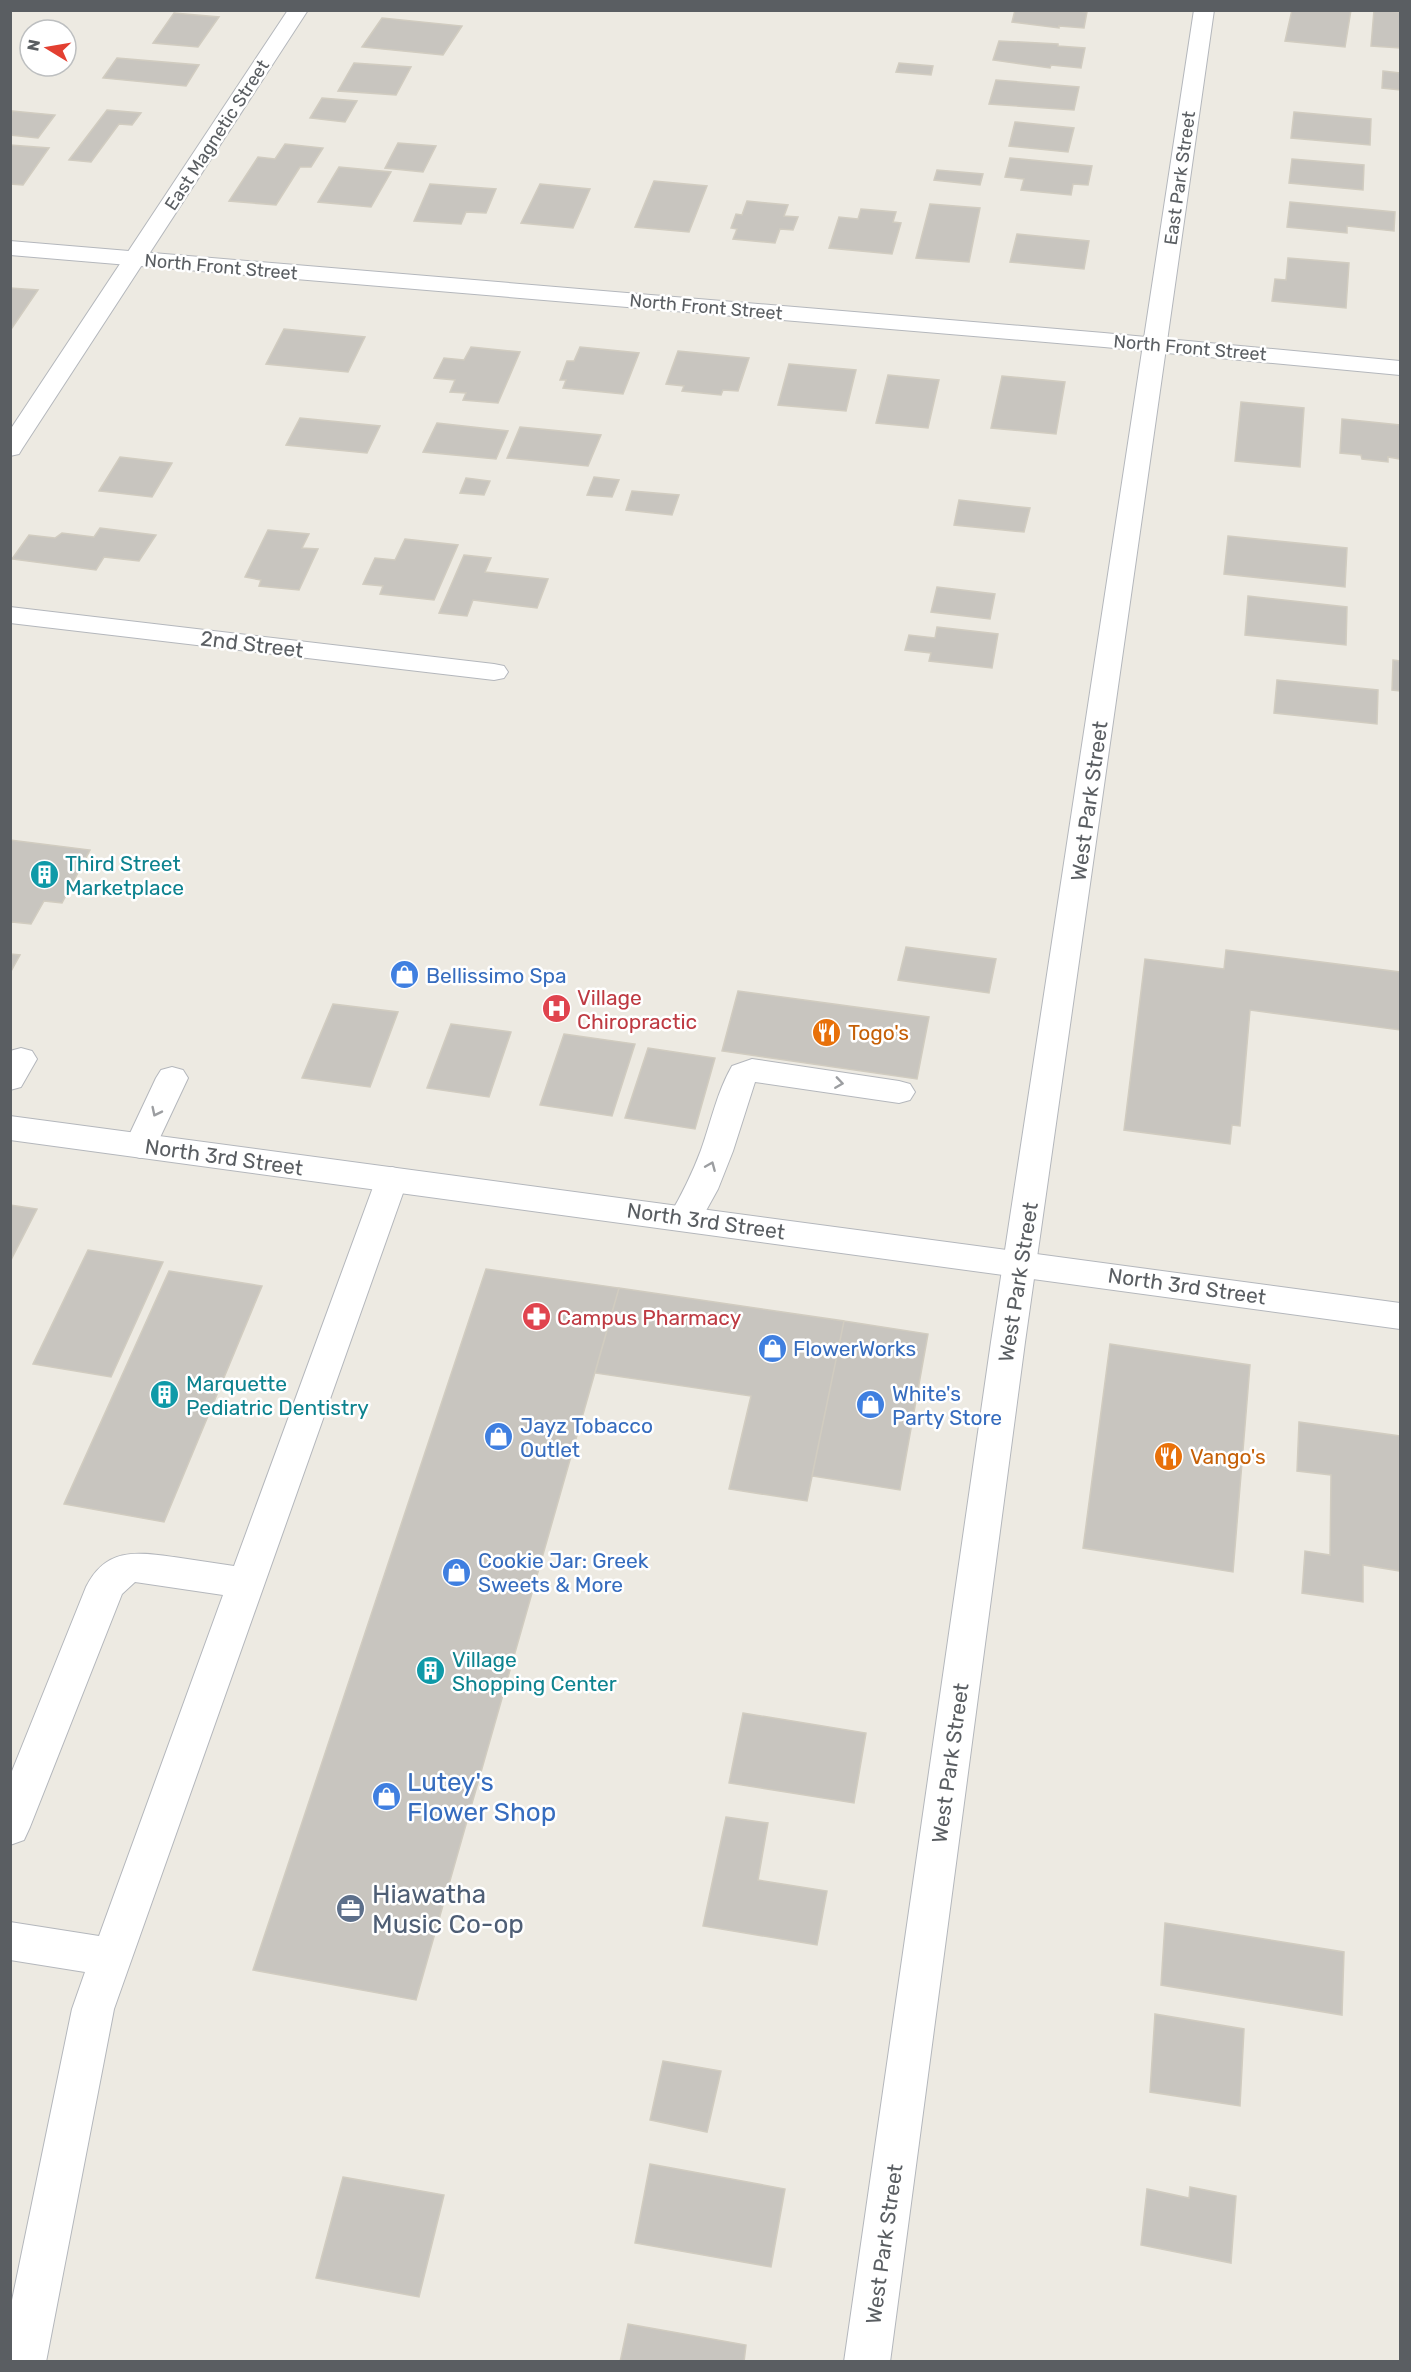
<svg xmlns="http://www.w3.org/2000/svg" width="1411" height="2372" font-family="Rubik,sans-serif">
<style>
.building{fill:#c8c5bf;stroke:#d1ccc0;stroke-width:1.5}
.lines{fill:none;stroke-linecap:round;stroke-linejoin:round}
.service-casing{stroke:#b4b7bc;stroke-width:2}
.minor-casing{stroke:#b4b7bc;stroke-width:2}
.tertiary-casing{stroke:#b4b7bc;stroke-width:2}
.service{fill:#fff;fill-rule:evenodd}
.minor{fill:#fff;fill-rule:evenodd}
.tertiary{fill:#fff;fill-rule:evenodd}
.oneway{stroke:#9c9ea1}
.labels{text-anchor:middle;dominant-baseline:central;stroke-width:5;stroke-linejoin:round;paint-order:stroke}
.far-street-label{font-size:18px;fill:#5a5e62;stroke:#fff}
.street-label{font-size:21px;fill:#5a5e62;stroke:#fff}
.culture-label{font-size:21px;fill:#0d838f;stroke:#fff;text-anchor:start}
.shop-label{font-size:21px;fill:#366cbe;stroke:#fff;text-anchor:start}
.health-label{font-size:21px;fill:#be3a42;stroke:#fff;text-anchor:start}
.food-label{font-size:21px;fill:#c56008;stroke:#fff;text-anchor:start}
.near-shop-label{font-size:26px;fill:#366cbe;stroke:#fff;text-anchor:start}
.near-service-label{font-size:26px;fill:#4e5e75;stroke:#fff;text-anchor:start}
</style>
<rect width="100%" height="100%" fill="#edeae2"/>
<path class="building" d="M1015,10H1067L1087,12L1084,28L1059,26V28L1012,22Z
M1292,10H1351L1345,47L1285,41Z
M1374,10L1400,12V48L1371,46Z
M174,13L219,17L198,47L153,43Z
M382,18L462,26L443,55L362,47Z
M999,41L1058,44V46L1085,48L1081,68L1051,65L1050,68L993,60Z
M117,58L199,65L186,86L103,78Z
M354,63L411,67L396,95L338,91Z
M899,63L933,66L931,75L896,72Z
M1383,71L1400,73V90L1382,88Z
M996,80L1079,87L1074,110L989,104Z
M322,98L357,101L345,122L310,118Z
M107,110L141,113L132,125L119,124L91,162L69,160Z
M12,111L55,115L38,138L10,135Z
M1294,112L1371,119L1370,145L1291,138Z
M1015,122L1074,128L1068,152L1009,146Z
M398,143L436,146L423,172L385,168Z
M285,144L323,148L311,167H300L276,205L229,201L258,157L275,159Z
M10,145L49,148L23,185L10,184Z
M1010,158L1092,166L1088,185L1073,184L1071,195L1021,190L1024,179L1005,177Z
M1292,159L1364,165L1363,190L1289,183Z
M339,167L391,172L371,207L318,202Z
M937,170L983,174L980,185L934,180Z
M654,181L707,186L689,232L635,227Z
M430,184L496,189L486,213L466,212L461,224L414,221Z
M540,184L590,189L573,228L521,223Z
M747,201L788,205L784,216L798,217L793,230L780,229L775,243L733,239L737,229L731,228L736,214L742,215Z
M1290,202L1395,212L1394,231L1347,226V233L1287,227Z
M930,204L980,208L969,262L916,258Z
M861,209L896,212L893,222L901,223L892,254L829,248L839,217L858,219Z
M1017,234L1089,241L1084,269L1010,262Z
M1288,258L1349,263L1346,308L1272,301L1275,279L1286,280Z
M10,288L38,290L12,328H10Z
M284,329L365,337L348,372L266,364Z
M471,347L520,352L498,403L463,400L466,393L450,392L455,380L434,378L444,358L464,360Z
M580,347L639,353L623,394L563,388L566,380H560L567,361H574Z
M678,351L749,358L738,391L723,390L721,395L682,391L684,386L666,384Z
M789,364L856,370L846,411L778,405Z
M888,375L939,380L928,428L876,423Z
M1002,376L1065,382L1056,434L991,428Z
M1241,402L1304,408L1300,467L1235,461Z
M300,418L380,426L367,453L286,445Z
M1342,419L1400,425V459L1388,457V462L1362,459L1361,455L1340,453Z
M437,423L508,431L496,459L423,452Z
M520,427L601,435L588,466L507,458Z
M120,457L172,463L152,497L99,491Z
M594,477L619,480L612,497L587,495Z
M466,478L490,481L484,495L460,493Z
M632,491L679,495L672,515L626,510Z
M959,500L1030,508L1024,532L954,525Z
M100,528L156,535L139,561L104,557L96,570L12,559L29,535L55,538L62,533L94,537Z
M268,530L309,534L302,548L318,549L299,590L259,586L261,580L245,577Z
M1228,536L1347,548L1345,587L1224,574Z
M405,539L458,545L434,600L380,594L383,586L363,584L375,558L395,560Z
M464,555L491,558L485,572L548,579L537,608L473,600L467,616L439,613Z
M937,587L995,594L990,619L931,612Z
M1248,596L1347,607L1346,645L1245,635Z
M937,627L998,634L992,668L929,661L931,653L905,650L909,635L935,638Z
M1393,660L1400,661V691L1392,690Z
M1277,680L1378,690L1377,724L1274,713Z
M10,840L90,850L62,903L44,901L31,924L12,922L10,925Z
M906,947L996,959L989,993L898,980Z
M1226,950L1400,972V1030L1250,1010L1240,1126L1232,1125L1230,1144L1124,1130L1145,959L1224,969Z
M10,954L20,955L10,973Z
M738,991L929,1017L917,1079L722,1051Z
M333,1004L398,1012L370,1087L302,1078Z
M451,1024L511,1032L489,1097L427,1088Z
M564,1034L635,1044L612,1116L540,1105Z
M648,1048L715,1058L695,1129L625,1118Z
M10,1205L37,1209L10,1262Z
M88,1250L163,1262L111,1377L33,1364Z
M486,1269L619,1288L416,2000L253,1970Z
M169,1271L262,1286L164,1522L64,1504Z
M619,1288L844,1321L807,1501L729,1489L751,1396L595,1373Z
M844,1321L928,1334L900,1490L812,1476Z
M1110,1344L1250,1365L1233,1572L1083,1548Z
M1299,1422L1400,1436V1571L1363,1565V1602L1302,1593L1305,1551L1330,1555L1331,1475L1297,1471Z
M743,1713L866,1733L854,1803L729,1783Z
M726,1817L768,1823L758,1880L827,1891L817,1945L703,1926Z
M1165,1923L1344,1952L1342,2015L1161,1985Z
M1155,2014L1244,2029L1240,2106L1150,2092Z
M663,2061L721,2071L707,2132L650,2120Z
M650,2164L785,2189L771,2267L635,2243Z
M343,2177L444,2195L419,2297L316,2278Z
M1190,2187L1236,2196L1231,2263L1141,2245L1147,2189L1189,2198Z
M628,2324L746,2345L744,2362H620Z"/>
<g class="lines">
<defs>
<path id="service" d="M21,1048L32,1051L37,1059L21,1087L10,1090V1051Z
M752,1059L899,1081L910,1084L915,1092L910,1100L899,1103L755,1082L733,1151L718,1189L697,1227L685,1230L673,1227L668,1218C681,1196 692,1174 701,1150C711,1122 717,1092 732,1066Z
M172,1067L183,1070L188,1078L156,1146L152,1154L140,1158L128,1154L124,1146L156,1078L161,1070Z
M392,1167L404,1171L408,1179L114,2009L46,2362H10V2310L72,2009L85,1972L10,1960V1922L99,1936L223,1595L135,1582L122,1594L30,1827L24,1840L10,1845V1776L86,1587C106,1547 136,1552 174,1557C194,1560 214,1563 234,1566L376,1179L380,1171Z"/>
<path id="minor" d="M288,10H308L22,449L19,454L10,456V430Z
M1194,10H1214L1025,1342L890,2362H844L991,1342Z
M10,607L494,664L504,666L508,672L504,678L494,680L10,623Z"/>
<path id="tertiary" d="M10,241L1104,333L1400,361V375L1104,347L10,255Z
M10,1116L1400,1303V1329L10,1140Z"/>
</defs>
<use href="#service" class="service-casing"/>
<use href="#minor" class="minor-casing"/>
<use href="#tertiary" class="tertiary-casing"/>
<use href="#service" class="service"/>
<use href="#minor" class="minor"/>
<use href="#tertiary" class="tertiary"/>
</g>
<defs><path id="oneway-chevron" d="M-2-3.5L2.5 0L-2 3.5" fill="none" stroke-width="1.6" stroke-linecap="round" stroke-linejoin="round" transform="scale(1.5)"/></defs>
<g class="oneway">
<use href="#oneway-chevron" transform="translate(839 1083) rotate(8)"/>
<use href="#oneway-chevron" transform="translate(156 1112) rotate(116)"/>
<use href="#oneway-chevron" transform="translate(711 1166) rotate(-67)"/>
</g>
<defs>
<symbol id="building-disc" viewBox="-11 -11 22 22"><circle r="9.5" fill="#0f9aa8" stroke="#fff"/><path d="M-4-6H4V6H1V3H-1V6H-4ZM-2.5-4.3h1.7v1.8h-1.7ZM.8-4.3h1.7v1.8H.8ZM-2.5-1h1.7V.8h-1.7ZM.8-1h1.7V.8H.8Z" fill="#fff"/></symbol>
<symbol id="shop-disc" viewBox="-11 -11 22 22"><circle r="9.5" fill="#3f7fe0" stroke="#fff"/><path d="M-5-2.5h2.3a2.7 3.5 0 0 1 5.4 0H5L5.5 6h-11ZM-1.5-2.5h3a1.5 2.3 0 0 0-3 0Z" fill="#fff"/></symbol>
<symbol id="hospital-disc" viewBox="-11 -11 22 22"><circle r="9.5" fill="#e0444e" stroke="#fff"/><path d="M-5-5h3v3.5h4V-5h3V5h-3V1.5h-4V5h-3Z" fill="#fff"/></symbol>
<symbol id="restaurant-disc" viewBox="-11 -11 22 22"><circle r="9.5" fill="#e8710a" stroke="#fff"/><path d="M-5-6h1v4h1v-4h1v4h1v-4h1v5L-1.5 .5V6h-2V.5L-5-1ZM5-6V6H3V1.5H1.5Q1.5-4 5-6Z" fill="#fff"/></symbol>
<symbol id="pharmacy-disc" viewBox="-11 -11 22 22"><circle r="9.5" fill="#e0444e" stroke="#fff"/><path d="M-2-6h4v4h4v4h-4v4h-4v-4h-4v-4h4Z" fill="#fff"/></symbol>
<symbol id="office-disc" viewBox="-11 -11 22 22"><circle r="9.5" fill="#5c6f8a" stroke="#fff"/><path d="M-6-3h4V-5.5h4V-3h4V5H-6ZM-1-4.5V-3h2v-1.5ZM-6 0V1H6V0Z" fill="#fff"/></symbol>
</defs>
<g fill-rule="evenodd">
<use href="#building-disc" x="28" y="858" width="33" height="33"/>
<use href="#shop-disc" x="388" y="958" width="33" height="33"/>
<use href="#hospital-disc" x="540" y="992" width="33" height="33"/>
<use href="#restaurant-disc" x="810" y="1016" width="33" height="33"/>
<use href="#pharmacy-disc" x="520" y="1300" width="33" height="33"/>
<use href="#shop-disc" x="756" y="1332" width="33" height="33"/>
<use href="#building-disc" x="148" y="1378" width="33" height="33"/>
<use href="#shop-disc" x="854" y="1388" width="33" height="33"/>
<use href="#shop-disc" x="482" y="1420" width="33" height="33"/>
<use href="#restaurant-disc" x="1152" y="1440" width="33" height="33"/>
<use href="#shop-disc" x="440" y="1556" width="33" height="33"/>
<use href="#building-disc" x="414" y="1654" width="33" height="33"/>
<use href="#shop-disc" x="370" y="1780" width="33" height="33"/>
<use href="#office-disc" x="334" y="1892" width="33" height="33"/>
</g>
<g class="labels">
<g class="far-street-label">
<text transform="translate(217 135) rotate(-57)">East Magnetic Street</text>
<text transform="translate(1180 178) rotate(-82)">East Park Street</text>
<text transform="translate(221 267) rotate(5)">North Front Street</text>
<text transform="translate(706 307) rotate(5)">North Front Street</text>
<text transform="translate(1190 348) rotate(5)">North Front Street</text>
</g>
<g class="street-label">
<text transform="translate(252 644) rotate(7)">2nd Street</text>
<text transform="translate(1089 801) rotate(-82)">West Park Street</text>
<text transform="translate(224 1157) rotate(8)">North 3rd Street</text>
<text transform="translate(706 1221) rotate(8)">North 3rd Street</text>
<text transform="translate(1018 1282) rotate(-81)">West Park Street</text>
<text transform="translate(1187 1286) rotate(8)">North 3rd Street</text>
<text transform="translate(950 1763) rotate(-82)">West Park Street</text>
<text transform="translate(884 2244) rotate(-82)">West Park Street</text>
</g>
<g class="culture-label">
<text x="65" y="863">Third Street<tspan x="65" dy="24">Marketplace</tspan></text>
<text x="186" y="1383">Marquette<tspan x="186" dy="24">Pediatric Dentistry</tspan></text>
<text x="452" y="1659">Village<tspan x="452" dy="24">Shopping Center</tspan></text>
</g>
<g class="shop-label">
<text x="426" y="975">Bellissimo Spa</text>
<text x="793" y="1348">FlowerWorks</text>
<text x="892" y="1393">White's<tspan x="892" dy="24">Party Store</tspan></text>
<text x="520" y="1425">Jayz Tobacco<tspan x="520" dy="24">Outlet</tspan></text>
<text x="478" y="1560">Cookie Jar: Greek<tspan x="478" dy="24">Sweets &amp; More</tspan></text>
</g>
<g class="health-label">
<text x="577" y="997">Village<tspan x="577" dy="24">Chiropractic</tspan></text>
<text x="557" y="1317">Campus Pharmacy</text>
</g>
<g class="food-label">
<text x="848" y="1032">Togo's</text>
<text x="1190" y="1456">Vango's</text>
</g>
<g class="near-shop-label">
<text x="407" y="1782">Lutey's<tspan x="407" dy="30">Flower Shop</tspan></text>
</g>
<g class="near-service-label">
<text x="372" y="1894">Hiawatha<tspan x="372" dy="30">Music Co-op</tspan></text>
</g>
</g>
<rect width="1411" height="2372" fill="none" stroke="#5a5e62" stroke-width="24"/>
<g transform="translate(48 48) rotate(281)"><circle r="28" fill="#ffffff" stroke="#bdbfc0" stroke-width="1.5"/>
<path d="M0-4.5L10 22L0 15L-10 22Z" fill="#e33f31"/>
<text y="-9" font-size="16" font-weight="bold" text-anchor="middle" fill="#5a5e62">N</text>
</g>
</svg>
